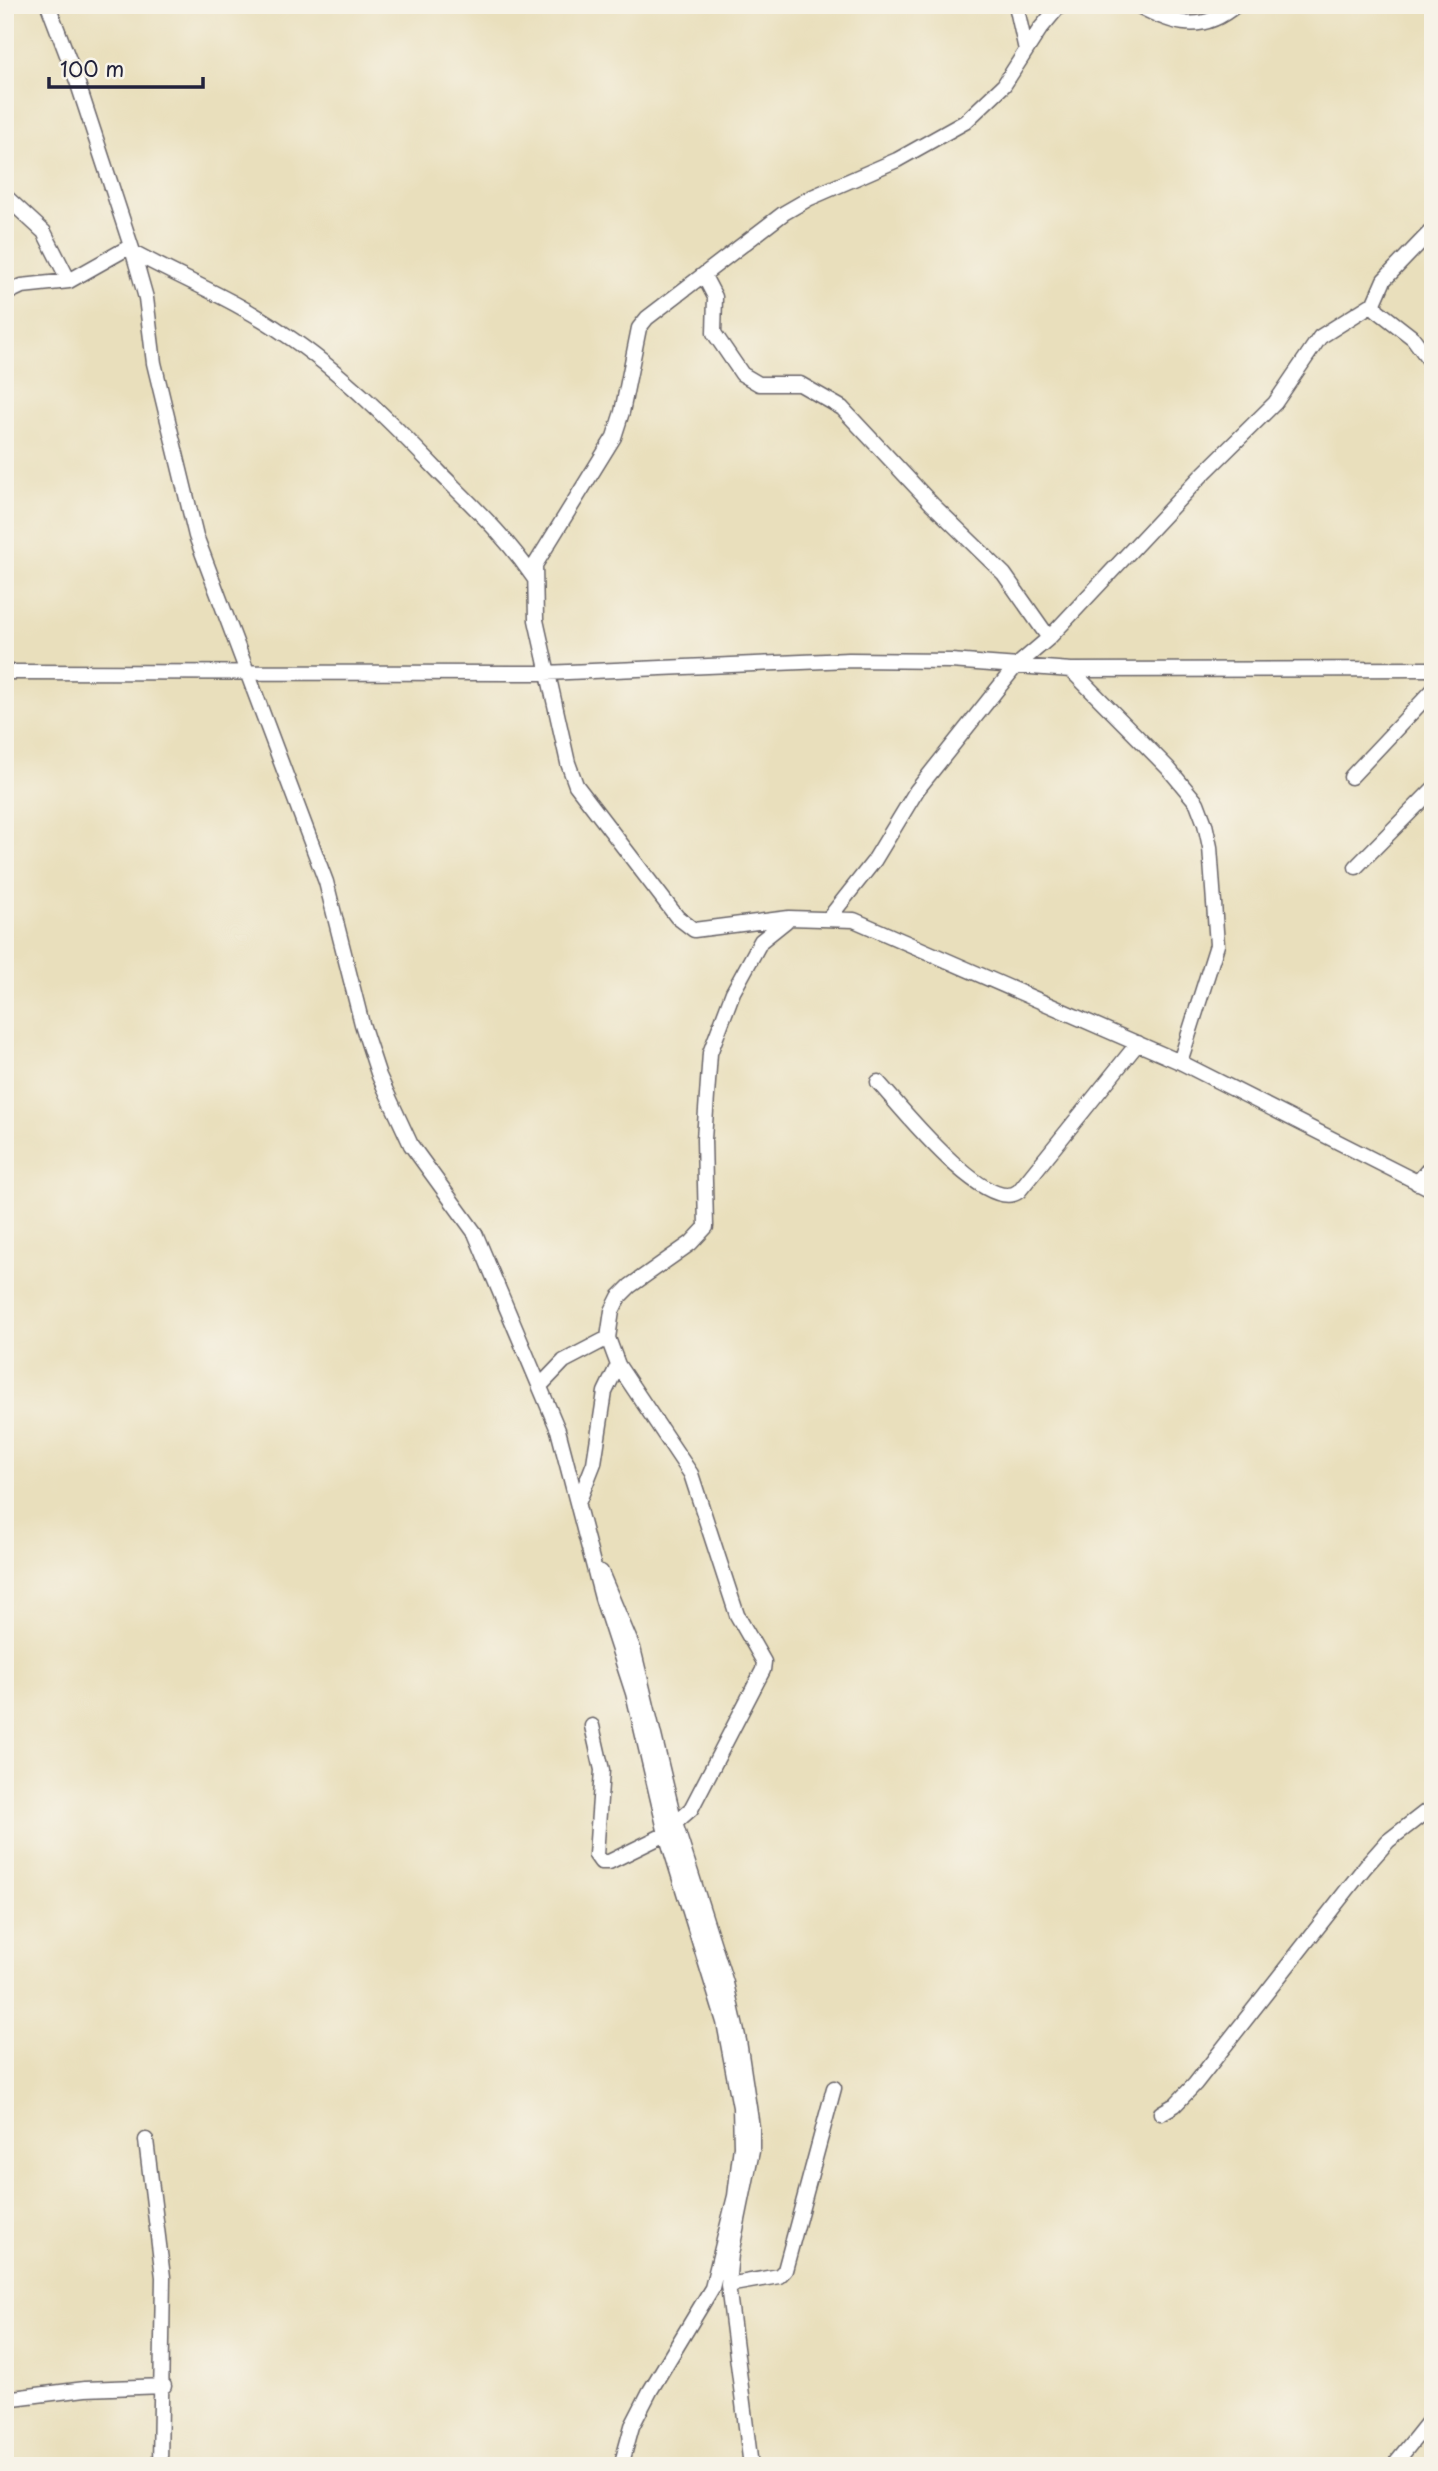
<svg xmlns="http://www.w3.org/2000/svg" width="1438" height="2471" font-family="'Playpen Sans',sans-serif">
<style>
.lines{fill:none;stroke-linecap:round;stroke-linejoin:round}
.minor-casing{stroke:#686468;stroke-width:17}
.minor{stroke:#fff;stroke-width:14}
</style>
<rect width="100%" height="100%" fill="#f7f3e8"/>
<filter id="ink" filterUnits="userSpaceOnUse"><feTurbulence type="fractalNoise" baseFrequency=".0143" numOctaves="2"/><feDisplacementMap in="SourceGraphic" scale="14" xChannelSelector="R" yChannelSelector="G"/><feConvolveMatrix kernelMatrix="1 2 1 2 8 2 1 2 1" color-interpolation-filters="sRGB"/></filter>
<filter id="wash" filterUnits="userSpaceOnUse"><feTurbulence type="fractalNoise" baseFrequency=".00686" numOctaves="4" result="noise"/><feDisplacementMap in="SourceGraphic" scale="28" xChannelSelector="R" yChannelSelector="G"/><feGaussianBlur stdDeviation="1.57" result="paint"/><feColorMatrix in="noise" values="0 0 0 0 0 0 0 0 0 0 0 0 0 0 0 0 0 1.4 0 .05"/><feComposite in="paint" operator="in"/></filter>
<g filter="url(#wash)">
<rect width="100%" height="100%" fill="#e9dfbc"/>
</g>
<g filter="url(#ink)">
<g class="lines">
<defs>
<path id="minor" d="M48,5L77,81L133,252L146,298L154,363L196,536L326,882L362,1024L379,1076L411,1145L475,1233L558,1430L602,1598L633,1693L666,1834L724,2022L740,2107L741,2146L735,2196L712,2288L650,2391L632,2426L621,2466
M1016,5L1026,50
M1060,5L1040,29L1004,85L965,122L897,160L810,198L784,213L647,318L639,328L622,412L614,437L535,565L536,620L568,763L576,785L677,917L694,930L789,918L854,920L1180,1062L1433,1190
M1137,5C1174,25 1202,34 1236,5
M5,196L44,232L69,281
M1433,229L1384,280L1374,303L1377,310L1413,338L1433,365
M133,252C183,279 237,301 283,333C342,372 393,424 442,475C476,509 506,537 534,578
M704,276L715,297L714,333L742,374L759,384H800L842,408L932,504L1004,574L1049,638
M5,294L22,286L69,281L131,246
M1071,670L1168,768L1197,803L1205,824L1210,847L1217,945L1180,1062
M5,672L545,673L849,660L951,661L1071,670L1433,669
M1351,777L1433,690
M1356,867L1433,789
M829,918L874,861L917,790L1015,667L1049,638L1201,476L1275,403L1320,337L1374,303
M878,1082C899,1105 987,1217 1019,1191L1138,1043
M1417,1183L1433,1164
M540,1386L564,1361L608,1338
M579,1501L594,1463L605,1392L618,1365
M601,1572L633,1648L675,1823L726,1983L739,2041L752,2127V2151L731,2254L728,2285L751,2466
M592,1726L602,1770L596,1855L601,1862H609L666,1834
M675,1823L691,1809L763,1670L764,1662L737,1615L691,1474L618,1365L608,1338L612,1311L619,1297L630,1286L691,1243L706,1227L704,1139L710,1053L733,992L761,941L786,921
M1161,2113L1175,2105L1195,2084L1365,1867L1388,1841L1433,1806
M146,2140L163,2277L160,2466
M728,2285L779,2276L785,2270L834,2088
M5,2399L85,2389L164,2386
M1393,2466L1433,2416"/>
</defs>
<use href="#minor" class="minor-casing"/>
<use href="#minor" class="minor"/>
</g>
</g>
<rect width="1438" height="2471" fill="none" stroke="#f7f3e8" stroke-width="28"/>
<path d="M49 77v10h154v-10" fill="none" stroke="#22223b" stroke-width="3.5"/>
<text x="60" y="77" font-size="21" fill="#22223b" stroke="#f7f3e8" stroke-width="5" paint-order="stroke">100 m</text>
</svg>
